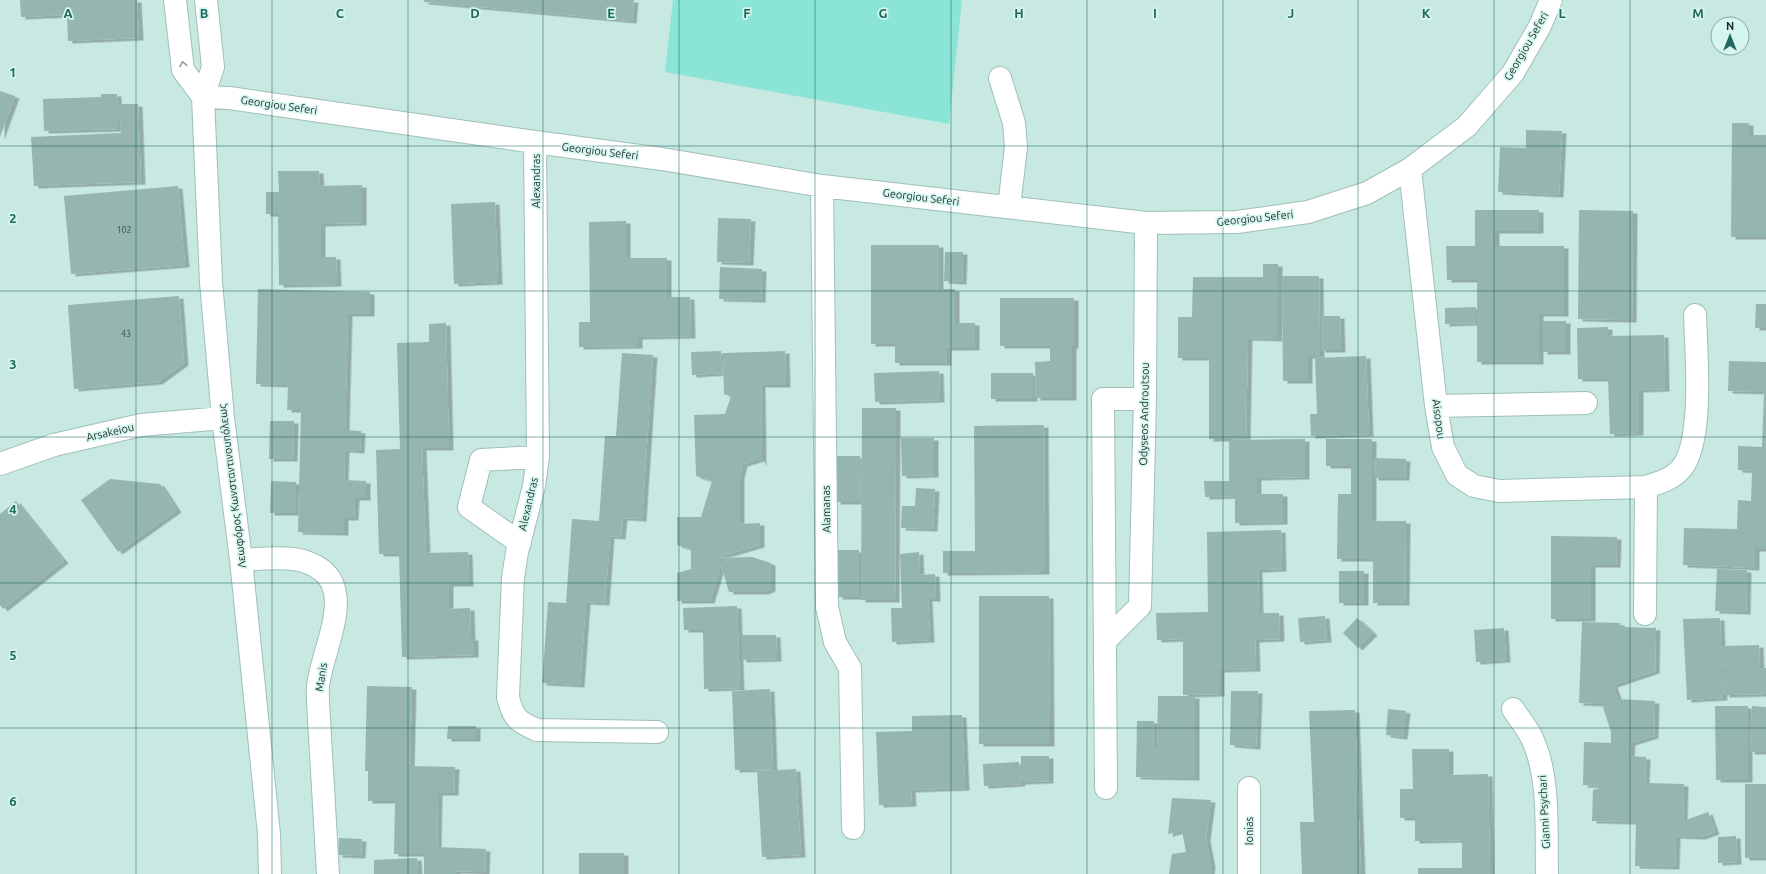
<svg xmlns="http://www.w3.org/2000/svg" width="1766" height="874" font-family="Ubuntu,sans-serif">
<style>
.green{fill:#8be5d6}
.building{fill:#95b5af;filter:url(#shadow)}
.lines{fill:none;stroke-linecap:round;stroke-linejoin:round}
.minor-casing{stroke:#9fbfb9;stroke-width:24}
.minor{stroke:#fff;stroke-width:22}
.oneway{stroke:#999f9e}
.grid{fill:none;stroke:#1f685e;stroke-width:1;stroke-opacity:0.55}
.labels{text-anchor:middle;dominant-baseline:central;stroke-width:3.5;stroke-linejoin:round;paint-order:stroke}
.number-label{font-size:9px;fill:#3b4d4a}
.street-label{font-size:11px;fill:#1d2a28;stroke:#d5f6ef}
.grid-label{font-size:13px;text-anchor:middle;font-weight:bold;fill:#1f685e;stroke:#d5f6ef;stroke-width:3.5;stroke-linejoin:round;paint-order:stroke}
</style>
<defs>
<filter id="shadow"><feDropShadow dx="4.5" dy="2.5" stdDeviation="0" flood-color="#0004"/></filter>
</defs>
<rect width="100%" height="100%" fill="#c8e9e2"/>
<path class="green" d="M673,0H962L949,124L665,72Z"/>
<path class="building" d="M20,0H137L139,38L68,41L67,15L21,17Z
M423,0H634L632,21L425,2Z
M0,91L15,96L0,137Z
M101,94H117L118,129L44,131L43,99L101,97Z
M119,104H138L141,182L34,186L31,137L121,133Z
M1732,123H1749V135H1766V237H1731Z
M1526,130L1562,131L1559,195L1498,192L1500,147L1526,148Z
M278,171H319L320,186L362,185V223L321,224V257H336L337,284L279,285L278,214H266V192H279Z
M178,186L185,265L71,274L64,196Z
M495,202L498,282L454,284L451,204Z
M1475,210H1539V231H1495V246H1564V314H1539V362H1477V280H1447L1446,246H1475Z
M1579,210L1633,211L1632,320L1578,319Z
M718,218L751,219L749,263L717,262Z
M626,221V258H667V297H690L691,336L638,337V346L579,347V322H590L589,222Z
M871,245H939V289H955V323H975V348H947V363H895V344H871Z
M945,252H963L962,282L944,281Z
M1263,264H1278V339L1248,338L1246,439H1209V358H1178V317H1192L1193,277H1263Z
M720,267L762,269L761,300L719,299Z
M1282,276H1319L1320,356H1308V381H1283Z
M258,289L370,292V314H348L345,430L361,431L360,451L345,450L344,480L366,481V498H355L354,518H344V533L298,532L301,410H287L288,385L256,384Z
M179,296L184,363L158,382L74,389L68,305Z
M1000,298H1074V346H1072V398H1036L1035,362L1050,361V346H1000Z
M1756,304H1766V328H1755Z
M1476,307V323L1445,324V308Z
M1321,316H1340L1341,350H1321Z
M1543,321H1566V352H1543Z
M446,323L449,448H422L426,553L468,552L469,584H449V609L470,608L471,638H474V655L402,657L399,554H379L376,450L400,449L397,343L429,342V324Z
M1608,327V336L1664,335L1665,389L1639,390V433L1610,434L1608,379H1578L1577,328Z
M721,351L723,373L692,375L691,352Z
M785,351L786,385H761L762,464L760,459L743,464L740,476V524L760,523V545L715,558L752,557L771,563V589L764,592H729L721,565L710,601H677V573L691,569V549L677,545V517H701L712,481L696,476L694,415L725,414L731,396L724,394L723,353Z
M622,353L653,355L642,519L623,518L621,537L610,536L605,603L586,602L580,685L542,683L548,602L566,603L572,519L599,521L605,436H616Z
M1366,356L1369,434L1311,436L1310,414H1317L1315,358Z
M1729,361L1766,362V549H1755V568L1683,565L1684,528L1737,529L1738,500L1751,501L1752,471L1738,470V446L1762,447L1764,392L1728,391Z
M939,371L940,400L875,402L874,373Z
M991,373H1033V399H991Z
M862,408H896L895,600H861Z
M270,421H294L293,459H269Z
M1044,425L1045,572L943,573V551H975L974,426Z
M901,438H934V475L902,476Z
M1305,439V477L1257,478V494H1283V522L1235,523V496L1205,497L1204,481H1229V440Z
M1326,439H1372V521H1406L1405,603H1373V559H1337L1338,494H1351V466H1326Z
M837,456H860L859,502H836Z
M1375,458L1406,459L1405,478H1374Z
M110,479L160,484L177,510L118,552L81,500Z
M271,481L296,482V513H270Z
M916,488L935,489L933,529L901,528L902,506H915Z
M16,501L64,561L3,609L0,605V514Z
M1281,530L1282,569L1258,570L1259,613H1279L1280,639L1255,640L1256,669L1220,670V694L1183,695V639L1157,640L1156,613L1208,612L1207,532Z
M1551,536L1617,537L1616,565H1591V619H1551Z
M838,550H859V597H838Z
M919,552L920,575L935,574L936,599H928L930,640L892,642L891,608H902L900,554Z
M1717,569L1747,570L1746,612L1715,611Z
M1339,571H1364V603H1339Z
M979,596H1049L1050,744H979Z
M737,606L740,688L704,689L703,630H684L683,608Z
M1325,616L1327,640L1300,642L1298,618Z
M1357,618L1373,633L1358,648L1343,633Z
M1720,618L1723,698L1687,700L1683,619Z
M1582,622L1620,623L1621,627L1656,628L1655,671L1613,685L1618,699L1655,701L1654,736L1631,743L1630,756L1646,757L1645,783L1684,784L1683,821L1708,812L1715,832L1701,837L1676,836L1675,867L1635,866L1636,822L1592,821L1593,790L1607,786L1583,785L1584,742L1611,743V732L1602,704L1579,703Z
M1504,628L1506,660L1476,662L1474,630Z
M742,635H776L777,659L742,660Z
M1759,645L1760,668H1766V694L1725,695L1723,646Z
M367,686L412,687L410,766L455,767L454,793H438L437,847L486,849L485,872L456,871V874H424V854H394L395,801H368V771H365Z
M770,689L773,769L735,770L732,691Z
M1231,691H1258L1256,747L1230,745Z
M1158,696H1195V778L1136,777L1137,721H1154L1153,748H1157Z
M1715,706H1748V780H1716Z
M1752,706L1766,707V752H1750Z
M1388,709L1406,711L1403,737L1386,735Z
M1355,710L1361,874H1302L1300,822H1314L1309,711Z
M962,715L965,788L911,790L912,804L879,805L876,732L912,731V716Z
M448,726H476V739H447Z
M1412,749H1449V775L1488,774L1490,874H1418V868H1462V840L1415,841V818H1400V789H1413Z
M1021,756H1049V781L1021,782Z
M1019,762L1021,784L984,786L983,764Z
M796,769L801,855L762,857L757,771Z
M1745,784H1766V858H1745Z
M1172,798L1211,800L1206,839L1211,865L1210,874H1169L1172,854L1186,852L1182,831L1168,834Z
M1736,836L1737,862L1718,863V837Z
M339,838L362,839L361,856L338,855Z
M579,853H624V874H579Z
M417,858L418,874H374V860Z"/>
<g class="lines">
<defs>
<path id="minor" d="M175,0L183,70L203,97
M206,0L213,67L203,97L211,282L223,418L241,560L269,834L270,874
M1000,78L1014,123L1016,147L1009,207
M203,97L229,98L535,142L662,159L822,186L1146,223L1237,222L1308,212L1367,193L1410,169L1467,126L1513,73L1540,26L1551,0
M535,142L538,457L534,486L517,552L513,578L508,697C513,718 518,722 537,730L657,732
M1410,169L1436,406L1443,447L1457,475L1474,486L1499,491L1646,487C1658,483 1670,480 1679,471C1705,447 1696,350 1695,315
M822,186L827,607L835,642L850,668L853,828
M1436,406L1586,403
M0,464L54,445L141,425L223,418
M520,543L469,507L481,460L538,457
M241,560C258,559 287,556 303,561C361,578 326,639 319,680C317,687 318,695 318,702L328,874
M1645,614L1646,487
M1106,640L1140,606L1145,399L1146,223
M1513,709C1520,720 1530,731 1534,743C1550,780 1546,834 1547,874
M1106,788L1103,399H1145
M1249,788V874"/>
</defs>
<use href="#minor" class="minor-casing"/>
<use href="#minor" class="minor"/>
</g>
<defs><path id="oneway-chevron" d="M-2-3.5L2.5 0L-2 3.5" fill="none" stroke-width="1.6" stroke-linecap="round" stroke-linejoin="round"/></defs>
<use class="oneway" href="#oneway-chevron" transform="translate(183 64) rotate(-100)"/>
<path class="grid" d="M136,0V874M272,0V874M408,0V874M543,0V874M679,0V874M815,0V874M951,0V874M1087,0V874M1223,0V874M1358,0V874M1494,0V874M1630,0V874M0,146H1766M0,291H1766M0,437H1766M0,583H1766M0,728H1766"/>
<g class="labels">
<g class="number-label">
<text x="124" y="230">102</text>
<text x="126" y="334">43</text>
</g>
<g class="street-label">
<text transform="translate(1526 46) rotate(-60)">Georgiou Seferi</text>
<text transform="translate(279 105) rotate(8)">Georgiou Seferi</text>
<text transform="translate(600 151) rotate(7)">Georgiou Seferi</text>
<text transform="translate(536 181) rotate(-90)">Alexandras</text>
<text transform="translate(921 197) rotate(7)">Georgiou Seferi</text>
<text transform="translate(1255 218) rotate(-6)">Georgiou Seferi</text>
<text transform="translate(1144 414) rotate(-89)">Odyseos Androutsou</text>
<text transform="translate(1439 419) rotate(82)">Aisopou</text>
<text transform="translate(110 432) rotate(-13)">Arsakeiou</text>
<text transform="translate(232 486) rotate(-97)">Λεωφόρος Κωνσταντινουπόλεως</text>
<text transform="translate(528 504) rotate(-77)">Alexandras</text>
<text transform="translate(826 509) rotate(-91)">Alamanas</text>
<text transform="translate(321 677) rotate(-81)">Manis</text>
<text transform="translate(1544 812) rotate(-93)">Gianni Psychari</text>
<text transform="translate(1249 831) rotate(-90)">Ionias</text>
</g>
</g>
<g class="grid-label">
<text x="68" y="18">A</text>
<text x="204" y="18">B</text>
<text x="340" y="18">C</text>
<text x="475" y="18">D</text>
<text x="611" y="18">E</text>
<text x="747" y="18">F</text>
<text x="883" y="18">G</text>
<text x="1019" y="18">H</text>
<text x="1155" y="18">I</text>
<text x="1291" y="18">J</text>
<text x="1426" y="18">K</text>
<text x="1562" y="18">L</text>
<text x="1698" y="18">M</text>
<text x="13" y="77">1</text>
<text x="13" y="223">2</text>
<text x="13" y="369">3</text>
<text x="13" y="514">4</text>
<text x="13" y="660">5</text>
<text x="13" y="806">6</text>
</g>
<g transform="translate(1730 36)"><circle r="19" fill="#d5f6ef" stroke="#8ba49f"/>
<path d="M0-3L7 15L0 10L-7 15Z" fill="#1f685e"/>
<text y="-6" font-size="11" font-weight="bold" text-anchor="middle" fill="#1d2a28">N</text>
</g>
</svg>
